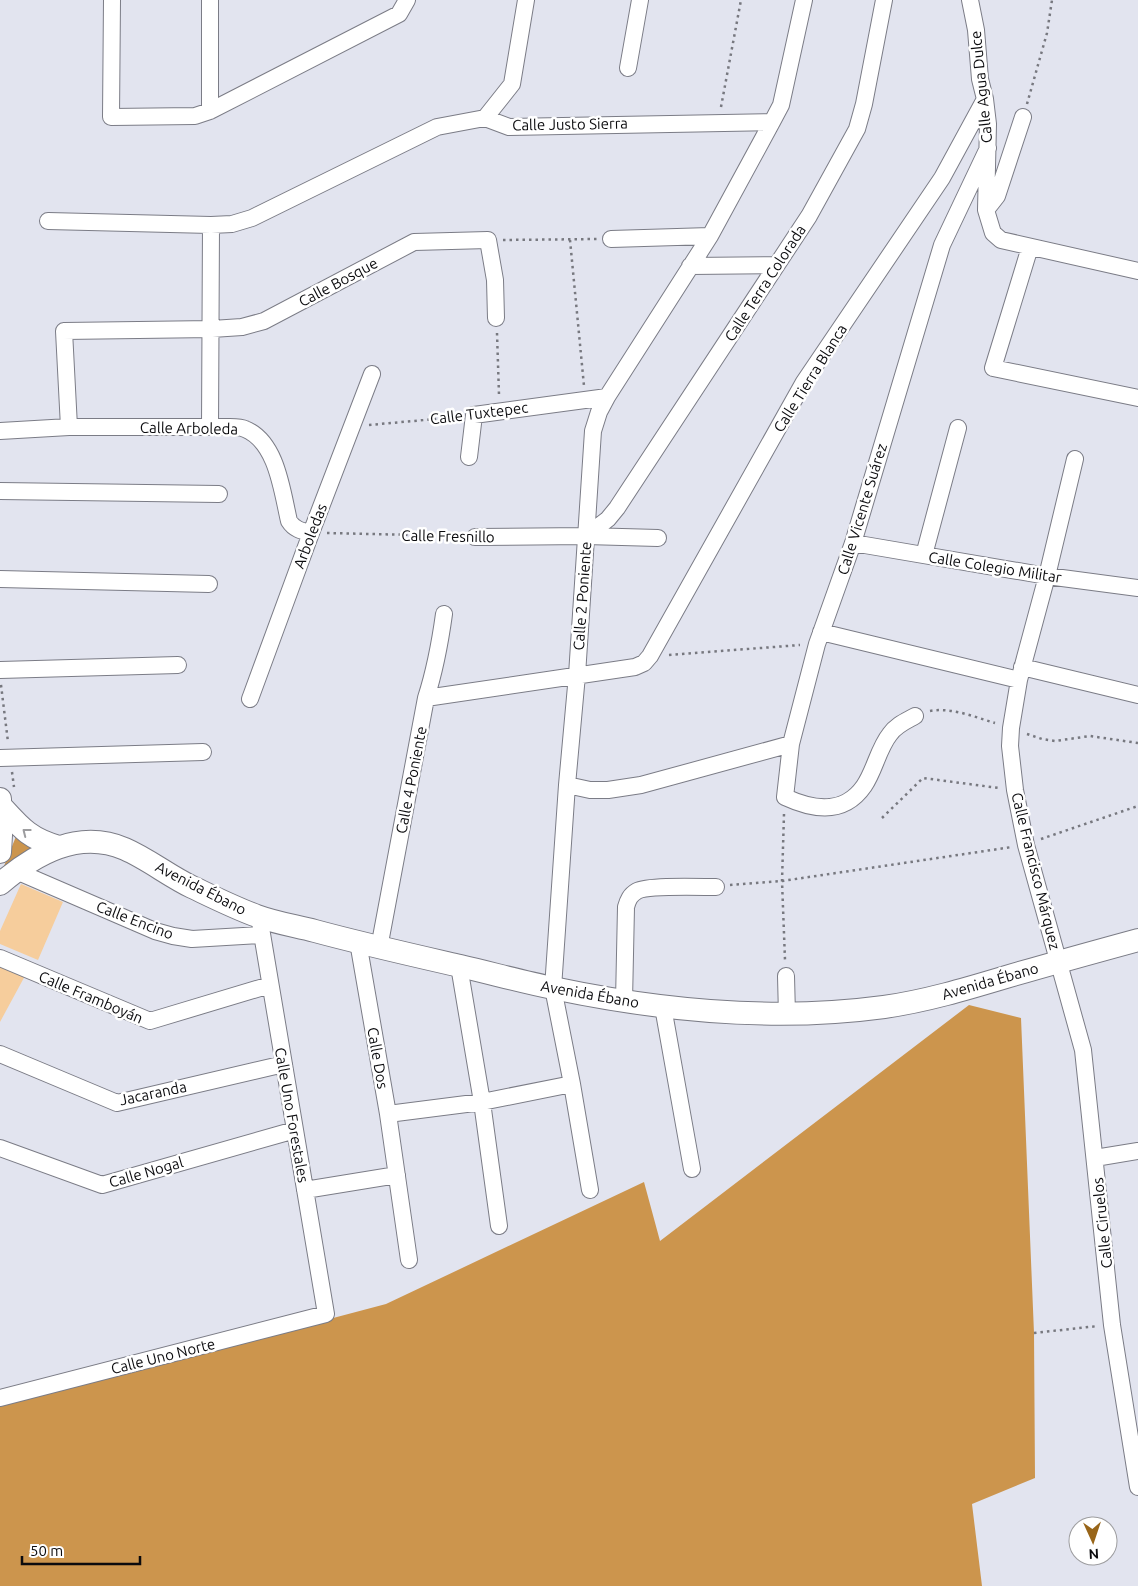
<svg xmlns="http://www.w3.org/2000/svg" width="1138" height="1586" font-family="Ubuntu,sans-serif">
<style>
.green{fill:#f6cd9c}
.forest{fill:#cc954d}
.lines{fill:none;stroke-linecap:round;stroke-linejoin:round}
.minor-casing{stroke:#7b7c86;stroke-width:18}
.secondary-casing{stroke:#7b7c86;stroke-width:24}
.path{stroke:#77787f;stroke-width:2.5;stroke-dasharray:2.5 4;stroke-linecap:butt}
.minor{stroke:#fff;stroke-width:16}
.secondary{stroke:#fff;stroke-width:22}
.oneway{stroke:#9d9d9f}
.labels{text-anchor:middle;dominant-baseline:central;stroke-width:5;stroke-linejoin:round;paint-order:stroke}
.street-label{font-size:15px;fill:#0b0b0e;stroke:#fff}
</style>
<rect width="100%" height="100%" fill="#e2e4ef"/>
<path class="green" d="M21,884L63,902L38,960L0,944V931Z
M0,962L26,974L0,1022Z"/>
<path class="forest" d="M17,834L42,849L0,876Z
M969,1005L1021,1018L1034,1333L1035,1478L972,1504L982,1586H0V1406L386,1304L644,1182L660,1241Z"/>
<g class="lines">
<defs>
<path id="minor" d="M112,0L111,117L195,116L210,111L399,14L407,0
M210,0V111
M970,0L976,30L980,79L985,99L988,124L986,210L993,233L1001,240L1138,271
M628,68L640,0
M485,118L512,84L526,0
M986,210L997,196L1023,117
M48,221L211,225L232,224L252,218L437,127L485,118L509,127L772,122
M611,239L710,236
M1030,247L993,368L1138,398
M690,266L777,265
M69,427L64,331L212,329L242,327L264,321L414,242L488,240L495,280L496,318
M210,427L211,225
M0,431L69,427H230C235,427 241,427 245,429C277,442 282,491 289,521C294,529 301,531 311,533
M469,457L474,415L607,397
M1075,459L1047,576L1019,680L1011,728L1010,746L1015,790L1026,845L1083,1050L1112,1325L1138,1487
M0,491L219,494
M586,536L608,519L617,508L809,216L857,129L864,104L884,0
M475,537L586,536L658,538
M853,543L1047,576L1138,588
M924,555L958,428
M0,579L209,584
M821,632L1019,680
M1022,667L1138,695
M0,670L178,665
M426,698L635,667L644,663L650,656L804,382L942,178L985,99
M250,699L311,533L372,374
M915,716C906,721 896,725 890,734C878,749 875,770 864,786C844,815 813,810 785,797L791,744L817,644L853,543L942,245L988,148
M0,758L203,752
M567,785L590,790H608L641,785L791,744
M16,871L155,931L173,936L192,939L262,935
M358,942L388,1114L409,1260
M379,948L426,698C435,670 440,643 444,614
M0,958L150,1021L270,985
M459,966L482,1102L499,1226
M786,976L787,1015
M624,1001L626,907C628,900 630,895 637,891C648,885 700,887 716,887
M663,1007L692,1169
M0,1054L117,1103L284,1064
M388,1114L482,1102L572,1084
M0,1148L102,1185L295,1130
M1095,1158L1138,1151
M305,1190L397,1175
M590,1190L572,1084L553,988L567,785L577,675L593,431L599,412L607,397L710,236L772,122L781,105L804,0
M0,1398L326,1314L259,916"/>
<path id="secondary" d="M1,806C21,828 30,839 59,847
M0,852L1,835L0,799
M0,884C35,854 78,829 125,849C148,859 169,876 192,887C213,897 235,908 257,916C276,923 296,926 315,931C363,944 412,955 460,966C491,973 522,982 553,988C662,1011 773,1022 884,1007C926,1001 966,989 1006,977C1050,964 1094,952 1138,940"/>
</defs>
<use href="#minor" class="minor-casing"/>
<use href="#secondary" class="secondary-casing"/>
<path class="path" d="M1027,104L1047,33L1052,0
M721,107L741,0
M503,240L597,239
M570,240L584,386
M497,333L499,395
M369,425L458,417
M327,533L459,536
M669,655L800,645
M1,685L8,742
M930,711C952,707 974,717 995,723
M1027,734L1042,739L1055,741L1090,736L1138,743
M12,772L14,787
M784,814L782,881L785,960
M882,818L923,778L999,788
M1041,839L1138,806
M730,885L782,881L1012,847
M1034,1333L1098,1326"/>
<use href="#minor" class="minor"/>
<use href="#secondary" class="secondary"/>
</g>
<defs><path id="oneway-chevron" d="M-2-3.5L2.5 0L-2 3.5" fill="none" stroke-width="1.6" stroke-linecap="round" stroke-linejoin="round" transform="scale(1.25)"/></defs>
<use class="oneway" href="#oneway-chevron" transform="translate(26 832) rotate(-142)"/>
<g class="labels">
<g class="street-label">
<text transform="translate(981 87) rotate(-96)">Calle Agua Dulce</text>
<text transform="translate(570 124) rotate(-1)">Calle Justo Sierra</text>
<text transform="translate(338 282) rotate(-28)">Calle Bosque</text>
<text transform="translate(765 283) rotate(-57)">Calle Terra Colorada</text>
<text transform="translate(810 378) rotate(-58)">Calle Tierra Blanca</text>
<text transform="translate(479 413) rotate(-7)">Calle Tuxtepec</text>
<text transform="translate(189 428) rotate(1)">Calle Arboleda</text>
<text transform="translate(862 509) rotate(-73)">Calle Vicente Suárez</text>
<text transform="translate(310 536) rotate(-69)">Arboledas</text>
<text transform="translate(448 536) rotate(1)">Calle Fresnillo</text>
<text transform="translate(995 567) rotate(9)">Calle Colegio Militar</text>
<text transform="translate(582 596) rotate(-86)">Calle 2 Poniente</text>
<text transform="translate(411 780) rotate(-79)">Calle 4 Poniente</text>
<text transform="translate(1036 871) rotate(76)">Calle Francisco Márquez</text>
<text transform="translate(201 888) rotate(27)">Avenida Ébano</text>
<text transform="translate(135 920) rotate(21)">Calle Encino</text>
<text transform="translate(990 981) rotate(-16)">Avenida Ébano</text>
<text transform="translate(590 994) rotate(10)">Avenida Ébano</text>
<text transform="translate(91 997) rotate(23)">Calle Framboyán</text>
<text transform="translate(378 1058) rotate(80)">Calle Dos</text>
<text transform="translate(153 1093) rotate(-12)">Jacaranda</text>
<text transform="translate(292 1115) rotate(80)">Calle Uno Forestales</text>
<text transform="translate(146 1172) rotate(-16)">Calle Nogal</text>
<text transform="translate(1102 1223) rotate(-96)">Calle Ciruelos</text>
<text transform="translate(163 1356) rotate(-14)">Calle Uno Norte</text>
</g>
</g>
<g transform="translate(1093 1541) rotate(177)"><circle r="24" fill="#ffffff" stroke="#9d9d9f"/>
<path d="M0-4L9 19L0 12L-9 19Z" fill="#986519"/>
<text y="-8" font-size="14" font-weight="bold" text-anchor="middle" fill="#0b0b0e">N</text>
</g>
<path d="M22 1556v8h118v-8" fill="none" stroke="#0b0b0e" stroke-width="2.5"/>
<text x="30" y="1556" font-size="15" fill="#0b0b0e" stroke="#ffffff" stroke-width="4" paint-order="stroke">50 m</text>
</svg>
